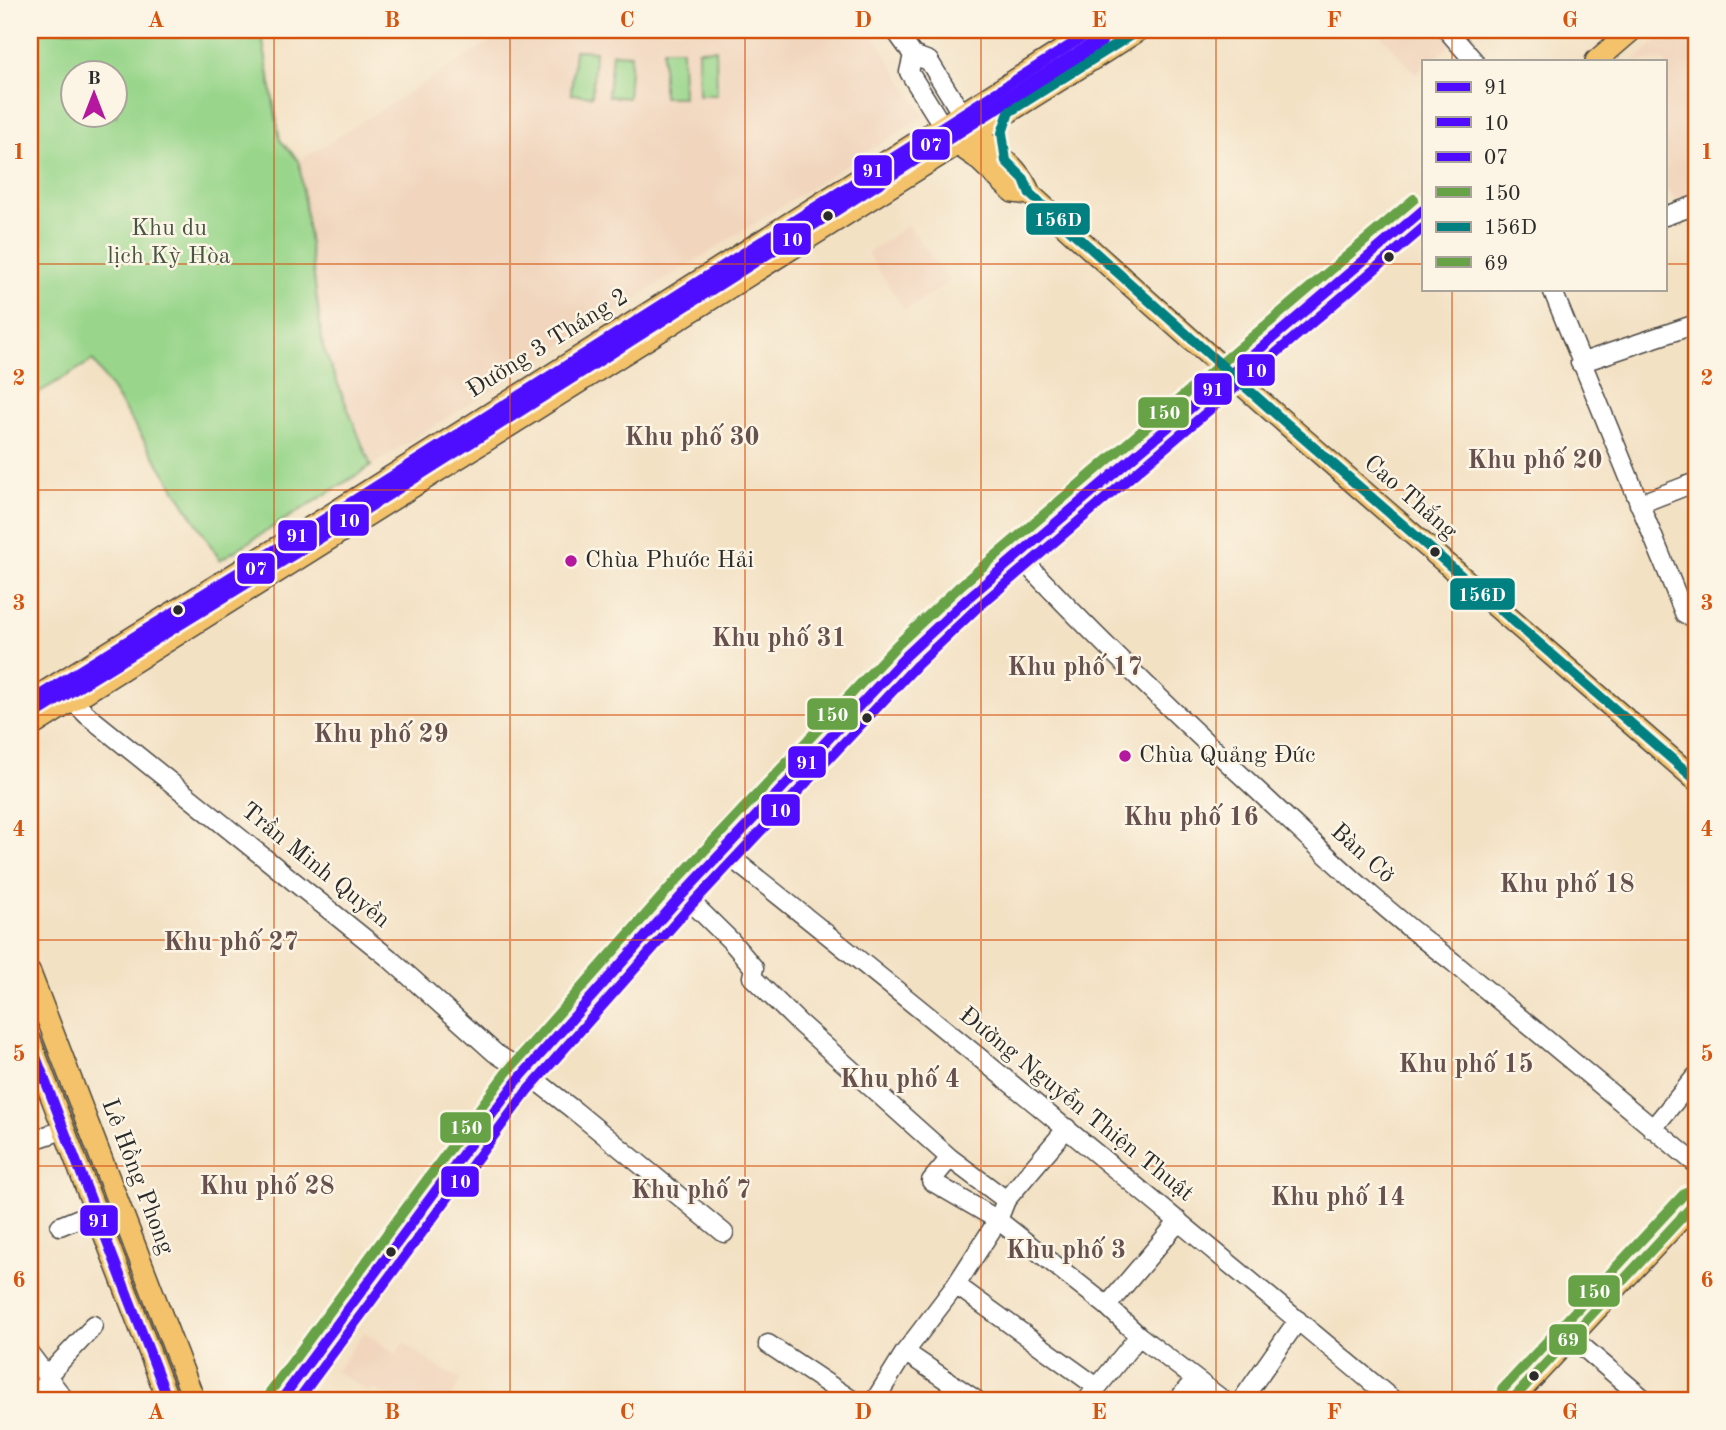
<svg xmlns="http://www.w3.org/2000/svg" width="1726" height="1430" font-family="'Old Standard TT',serif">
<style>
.built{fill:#f1d5bd}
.green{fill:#99d68b;stroke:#62805b;stroke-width:2;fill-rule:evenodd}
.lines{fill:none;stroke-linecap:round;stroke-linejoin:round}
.minor-casing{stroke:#494642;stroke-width:21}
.major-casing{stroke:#494642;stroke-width:24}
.minor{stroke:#fff;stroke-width:18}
.major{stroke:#f3c26a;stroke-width:21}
.bus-1-casing{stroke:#fcf5e5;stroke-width:16}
.bus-2-casing{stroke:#fcf5e5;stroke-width:16}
.bus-3-casing{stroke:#fcf5e5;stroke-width:16}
.bus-4-casing{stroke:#fcf5e5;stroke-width:16}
.bus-5-casing{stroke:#fcf5e5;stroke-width:16}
.bus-6-casing{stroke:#fcf5e5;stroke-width:16}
.bus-1{stroke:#4f0aff;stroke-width:10}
.bus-2{stroke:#4f0aff;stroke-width:10}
.bus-3{stroke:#4f0aff;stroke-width:10}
.bus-4{stroke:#67a246;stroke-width:10}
.bus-5{stroke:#008080;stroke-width:10}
.bus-6{stroke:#67a246;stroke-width:10}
.grid{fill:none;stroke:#d5540f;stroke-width:2;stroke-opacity:0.55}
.bus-dot{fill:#2b2b2b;stroke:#fcf5e5;stroke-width:2.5}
.poi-dot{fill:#b5179e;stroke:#fcf5e5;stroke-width:2.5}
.labels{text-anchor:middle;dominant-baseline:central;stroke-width:5;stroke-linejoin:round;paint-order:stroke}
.park-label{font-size:24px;fill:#465643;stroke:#fcf5e5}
.street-label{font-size:24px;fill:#2b2b2b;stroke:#fcf5e5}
.poi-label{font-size:24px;fill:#2b2b2b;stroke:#fcf5e5;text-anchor:start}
.neighbourhood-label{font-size:26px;font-weight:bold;fill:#66514f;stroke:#fcf5e5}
.line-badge{stroke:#fcf5e5;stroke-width:2.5}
.badge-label{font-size:19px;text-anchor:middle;font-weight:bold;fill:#fff}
.neatline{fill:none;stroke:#d5540f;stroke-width:2.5}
.grid-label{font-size:23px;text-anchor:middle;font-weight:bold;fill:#d5540f}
</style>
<rect width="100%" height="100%" fill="#fcf5e5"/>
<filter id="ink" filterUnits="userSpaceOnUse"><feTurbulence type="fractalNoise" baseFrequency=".0143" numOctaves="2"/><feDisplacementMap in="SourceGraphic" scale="14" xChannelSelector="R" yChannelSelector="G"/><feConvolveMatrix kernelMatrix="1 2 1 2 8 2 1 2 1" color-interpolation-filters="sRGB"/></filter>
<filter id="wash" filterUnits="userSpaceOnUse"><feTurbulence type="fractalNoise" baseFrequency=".00686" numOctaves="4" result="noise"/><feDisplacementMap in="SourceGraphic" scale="28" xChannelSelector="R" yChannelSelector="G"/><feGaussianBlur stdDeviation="1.57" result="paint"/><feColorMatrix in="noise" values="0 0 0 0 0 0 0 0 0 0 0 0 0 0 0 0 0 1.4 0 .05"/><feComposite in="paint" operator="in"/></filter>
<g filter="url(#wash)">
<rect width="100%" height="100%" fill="#f3e1c4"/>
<path class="built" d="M509,30H870L924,116L371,466L323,347L299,161Z
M1377,30H1442L1453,43L1432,61H1423V68L1416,75Z
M1670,30H1696V194L1675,200L1665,188V61H1633Z
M908,225L950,282L905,311L867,253Z
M364,1332L396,1354L404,1343L439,1368L461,1379L450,1400H395L371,1388L368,1392L336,1371Z"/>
<path class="green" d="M30,30H261L280,140L299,161L323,347L371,466L220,560L93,360L30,398ZM74,74H116V116H74Z
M663,49H682L683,97H663Z
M716,49L717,95H699L698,50Z
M575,50L595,51L592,96L571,94Z
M612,53L631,54L628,98L608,96Z"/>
</g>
<g filter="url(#ink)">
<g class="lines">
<defs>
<path id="minor" d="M895,30L913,55L929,61L961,113
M1447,30L1474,61
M913,55L909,72L942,125
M1665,216L1696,205
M1552,289L1685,615L1696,611
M1580,363L1696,324
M1639,504L1696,482
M1018,555C1095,637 1175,714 1257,790C1320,849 1383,910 1453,962L1696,1164
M72,700L87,715L389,958L495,1053L525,1072L575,1111L724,1233
M724,852C950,1031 1172,1215 1393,1400
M683,894L731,941L754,968L752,977L798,1022L950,1158L1006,1200
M1652,1129L1696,1076
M30,1141L63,1130
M950,1158L931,1181L998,1220L1107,1306L1139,1336L1223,1400
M60,1226L94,1212
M956,1285L1097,1387
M1107,1306L1179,1221
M1570,1336L1645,1400
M768,1344L852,1400
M905,1352L976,1400
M30,1354L65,1400
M47,1376L92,1328L93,1325
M30,1393L52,1382
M875,1400L905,1352L956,1285L998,1220L1006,1200L1067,1128
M1087,1400L1139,1336
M1178,1400L1194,1380
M1242,1400L1298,1320"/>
<path id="major" d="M1596,61L1632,30
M969,124C988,150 1018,163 1030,194C1248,394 1473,586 1696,780
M950,135L957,144L976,157L1013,192L1030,194
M30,701L329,516L1094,30
M30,727L1139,30
M30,973L194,1400
M30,1041L168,1400
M281,1400L406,1229L516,1082L683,894L907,655L969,597L1423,210
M1512,1400L1696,1202"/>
</defs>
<use href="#minor" class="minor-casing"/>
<use href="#major" class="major-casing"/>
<use href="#minor" class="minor"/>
<use href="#major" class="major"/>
<defs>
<path id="bus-1" d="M30,701L329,516L1094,30
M30,1041L168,1400
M281,1400L516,1082L683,894L907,655L969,597L1423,210"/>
<path id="bus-2" d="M37,713L337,528L1102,42
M298,1400L527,1091L693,903L917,665L978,607L1423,228"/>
<path id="bus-3" d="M30,711L1113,30"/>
<path id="bus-4" d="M1502,1390L1686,1192
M270,1392L506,1073L673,884L897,645L960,586L1414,199"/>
<path id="bus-5" d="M1139,30L1009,112L1002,133L1006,161L1024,179L1030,194L1278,416L1696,780"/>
<path id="bus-6" d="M1512,1400L1696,1202"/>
</defs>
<use href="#bus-1" class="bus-1-casing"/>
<use href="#bus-2" class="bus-2-casing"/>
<use href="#bus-3" class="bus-3-casing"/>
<use href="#bus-4" class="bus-4-casing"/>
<use href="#bus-5" class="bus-5-casing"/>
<use href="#bus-6" class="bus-6-casing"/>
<use href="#bus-1" class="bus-1"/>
<use href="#bus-2" class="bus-2"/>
<use href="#bus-3" class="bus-3"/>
<use href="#bus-4" class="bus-4"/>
<use href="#bus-5" class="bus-5"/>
<use href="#bus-6" class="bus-6"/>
</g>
</g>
<path class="grid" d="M274,30V1400M510,30V1400M745,30V1400M981,30V1400M1216,30V1400M1452,30V61M30,264H1423M1665,264H1696M1452,289V1400M30,490H1696M30,715H1696M30,940H1696M30,1166H1696"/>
<g class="bus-dot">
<circle cx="828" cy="216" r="6"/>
<circle cx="1389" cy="257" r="6"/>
<circle cx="1435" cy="552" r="6"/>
<circle cx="178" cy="610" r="6"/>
<circle cx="867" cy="718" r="6"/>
<circle cx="391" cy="1252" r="6"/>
<circle cx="1534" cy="1376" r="6"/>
</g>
<g class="poi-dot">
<circle cx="571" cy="561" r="7"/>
<circle cx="1125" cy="756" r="7"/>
</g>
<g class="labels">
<g class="park-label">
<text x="169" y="229">Khu du<tspan x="169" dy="28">lịch Kỳ Hòa</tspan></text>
</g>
<g class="street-label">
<text transform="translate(548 344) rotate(-32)">Đường 3 Tháng 2</text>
<text transform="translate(1410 498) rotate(41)">Cao Thắng</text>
<text transform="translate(1362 854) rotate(42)">Bàn Cờ</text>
<text transform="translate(315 866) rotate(39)">Trần Minh Quyền</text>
<text transform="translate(1076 1105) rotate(39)">Đường Nguyễn Thiện Thuật</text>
<text transform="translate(137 1177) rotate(69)">Lê Hồng Phong</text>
</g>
<g class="poi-label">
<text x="585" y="561">Chùa Phước Hải</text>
<text x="1139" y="756">Chùa Quảng Đức</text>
</g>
<g class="neighbourhood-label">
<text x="692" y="438">Khu phố 30</text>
<text x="1535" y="461">Khu phố 20</text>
<text x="779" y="639">Khu phố 31</text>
<text x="1075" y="668">Khu phố 17</text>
<text x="381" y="735">Khu phố 29</text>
<text x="1191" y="818">Khu phố 16</text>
<text x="1567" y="885">Khu phố 18</text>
<text x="231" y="943">Khu phố 27</text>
<text x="1466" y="1065">Khu phố 15</text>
<text x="900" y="1080">Khu phố 4</text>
<text x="267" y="1187">Khu phố 28</text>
<text x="691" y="1191">Khu phố 7</text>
<text x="1338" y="1198">Khu phố 14</text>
<text x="1066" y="1251">Khu phố 3</text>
</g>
</g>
<g class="line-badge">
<rect x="911" y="128" width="40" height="33" rx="7" fill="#4f0aff"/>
<rect x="853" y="154" width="40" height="33" rx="7" fill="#4f0aff"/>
<rect x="1025" y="202" width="66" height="34" rx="7" fill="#008080"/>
<rect x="772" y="222" width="40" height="34" rx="7" fill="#4f0aff"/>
<rect x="1236" y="353" width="40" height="34" rx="7" fill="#4f0aff"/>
<rect x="1193" y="372" width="40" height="34" rx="7" fill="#4f0aff"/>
<rect x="1137" y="396" width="53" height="33" rx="7" fill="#67a246"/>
<rect x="329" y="503" width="41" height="34" rx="7" fill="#4f0aff"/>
<rect x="277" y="519" width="41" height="33" rx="7" fill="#4f0aff"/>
<rect x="236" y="552" width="40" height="33" rx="7" fill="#4f0aff"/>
<rect x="1449" y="577" width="67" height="34" rx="7" fill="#008080"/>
<rect x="806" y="697" width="53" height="34" rx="7" fill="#67a246"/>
<rect x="787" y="745" width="40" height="34" rx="7" fill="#4f0aff"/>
<rect x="760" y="793" width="41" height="34" rx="7" fill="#4f0aff"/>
<rect x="439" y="1111" width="53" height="33" rx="7" fill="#67a246"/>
<rect x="440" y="1165" width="40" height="33" rx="7" fill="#4f0aff"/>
<rect x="79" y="1204" width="40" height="33" rx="7" fill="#4f0aff"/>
<rect x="1567" y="1274" width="54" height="34" rx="7" fill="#67a246"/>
<rect x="1548" y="1323" width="40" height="33" rx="7" fill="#67a246"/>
</g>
<g class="badge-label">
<text x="931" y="151">07</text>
<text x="873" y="177">91</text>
<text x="1058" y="226">156D</text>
<text x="792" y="246">10</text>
<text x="1256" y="377">10</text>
<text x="1213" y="396">91</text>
<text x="1164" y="419">150</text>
<text x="349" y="527">10</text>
<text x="297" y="542">91</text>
<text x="256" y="575">07</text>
<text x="1482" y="601">156D</text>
<text x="832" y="721">150</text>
<text x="807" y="769">91</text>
<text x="780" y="817">10</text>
<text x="466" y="1134">150</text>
<text x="460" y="1188">10</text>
<text x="99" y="1227">91</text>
<text x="1594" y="1298">150</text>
<text x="1568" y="1346">69</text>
</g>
<rect width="1726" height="1430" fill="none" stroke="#fcf5e5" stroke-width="77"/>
<rect x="1422" y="60" width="245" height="231" fill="#fcf5e5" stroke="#a8a49b" stroke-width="2"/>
<rect x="1436" y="82" width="35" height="10" fill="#4f0aff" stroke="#a8a49b" stroke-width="2"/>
<text x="1484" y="94" font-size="21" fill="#2b2b2b">91</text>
<rect x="1436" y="117" width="35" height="10" fill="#4f0aff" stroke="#a8a49b" stroke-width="2"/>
<text x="1484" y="130" font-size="21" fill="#2b2b2b">10</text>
<rect x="1436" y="152" width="35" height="10" fill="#4f0aff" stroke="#a8a49b" stroke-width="2"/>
<text x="1484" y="164" font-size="21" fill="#2b2b2b">07</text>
<rect x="1436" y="187" width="35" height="10" fill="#67a246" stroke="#a8a49b" stroke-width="2"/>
<text x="1484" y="200" font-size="21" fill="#2b2b2b">150</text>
<rect x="1436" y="222" width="35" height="10" fill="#008080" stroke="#a8a49b" stroke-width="2"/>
<text x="1484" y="234" font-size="21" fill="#2b2b2b">156D</text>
<rect x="1436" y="257" width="35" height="10" fill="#67a246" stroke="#a8a49b" stroke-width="2"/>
<text x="1484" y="270" font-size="21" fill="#2b2b2b">69</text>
<g transform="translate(94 94)"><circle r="33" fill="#fcf5e5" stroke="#a8a49b" stroke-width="2"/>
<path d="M0-5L12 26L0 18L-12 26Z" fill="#b5179e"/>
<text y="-10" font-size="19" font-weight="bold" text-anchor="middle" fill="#2b2b2b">B</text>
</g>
<rect x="38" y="38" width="1650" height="1354" class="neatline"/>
<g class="grid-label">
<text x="156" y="27">A</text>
<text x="392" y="27">B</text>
<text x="627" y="27">C</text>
<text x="863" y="27">D</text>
<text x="1099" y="27">E</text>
<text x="1334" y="27">F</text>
<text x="1570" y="27">G</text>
<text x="19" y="159">1</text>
<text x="1707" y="159">1</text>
<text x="19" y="385">2</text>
<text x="1707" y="385">2</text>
<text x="19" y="610">3</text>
<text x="1707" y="610">3</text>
<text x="19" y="836">4</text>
<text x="1707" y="836">4</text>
<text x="19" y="1061">5</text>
<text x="1707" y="1061">5</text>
<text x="19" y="1287">6</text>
<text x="1707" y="1287">6</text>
<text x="156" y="1419">A</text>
<text x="392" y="1419">B</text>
<text x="627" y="1419">C</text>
<text x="863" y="1419">D</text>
<text x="1099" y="1419">E</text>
<text x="1334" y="1419">F</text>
<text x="1570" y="1419">G</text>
</g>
</svg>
